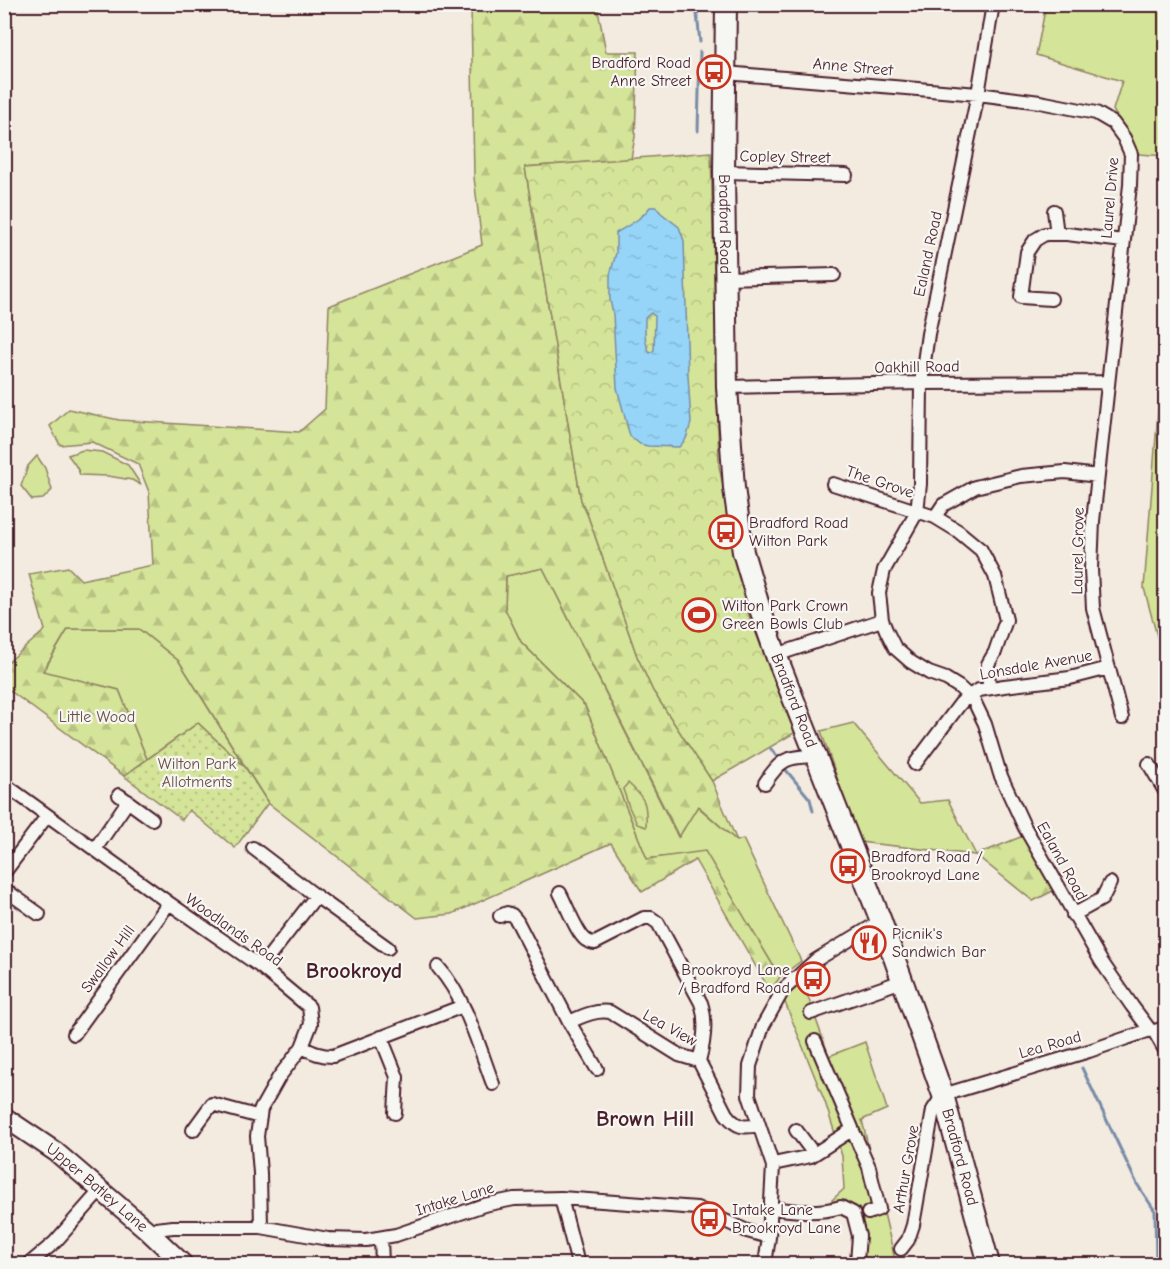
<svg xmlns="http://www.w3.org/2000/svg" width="1170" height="1269" font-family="'Comic Neue',sans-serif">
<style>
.grass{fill:#d4e498;stroke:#8f8262;stroke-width:1.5}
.forest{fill:url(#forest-firs);stroke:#8f8262;stroke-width:1.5}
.park{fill:url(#park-crowns);stroke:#8f8262;stroke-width:1.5}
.garden{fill:url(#garden-dots);stroke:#8f8262;stroke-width:1.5}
.water{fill:url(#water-ripples);stroke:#788ca6;stroke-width:1.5;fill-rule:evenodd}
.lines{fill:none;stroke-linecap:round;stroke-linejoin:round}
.stream{stroke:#788ca6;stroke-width:3}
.street-casing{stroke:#4a1f2b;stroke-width:16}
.secondary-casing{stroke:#4a1f2b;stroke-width:22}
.primary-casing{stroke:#4a1f2b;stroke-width:24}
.street{stroke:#f6f6f2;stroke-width:12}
.secondary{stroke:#f6f6f2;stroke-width:18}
.primary{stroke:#f6f6f2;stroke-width:20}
.labels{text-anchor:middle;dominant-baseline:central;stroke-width:4.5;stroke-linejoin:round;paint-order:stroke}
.poi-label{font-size:16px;fill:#4a1f2b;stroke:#f6f6f2;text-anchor:start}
.street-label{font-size:16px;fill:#4a1f2b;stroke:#f6f6f2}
.park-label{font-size:16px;fill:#6c5046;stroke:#f6f6f2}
.district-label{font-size:22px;font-weight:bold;fill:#4a1f2b;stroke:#f6f6f2}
</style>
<defs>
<pattern id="forest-firs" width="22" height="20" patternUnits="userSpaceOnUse" patternTransform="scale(1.5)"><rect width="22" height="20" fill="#d4e498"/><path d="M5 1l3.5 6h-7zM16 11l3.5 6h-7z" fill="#b8c383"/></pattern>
<pattern id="park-crowns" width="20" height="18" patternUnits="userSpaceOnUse" patternTransform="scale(1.5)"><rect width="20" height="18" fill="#d4e498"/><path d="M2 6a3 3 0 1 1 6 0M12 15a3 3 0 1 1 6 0" fill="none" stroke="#b8c383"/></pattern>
<pattern id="garden-dots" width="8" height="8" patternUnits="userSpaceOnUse" patternTransform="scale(1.5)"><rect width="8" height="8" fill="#d4e498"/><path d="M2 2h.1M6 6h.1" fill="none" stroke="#b8c383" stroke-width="1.8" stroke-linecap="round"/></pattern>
<pattern id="water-ripples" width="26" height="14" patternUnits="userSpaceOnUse" patternTransform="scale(1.5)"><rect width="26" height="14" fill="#96d5f8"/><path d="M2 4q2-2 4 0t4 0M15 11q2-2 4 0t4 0" fill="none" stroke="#83b6d5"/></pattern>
</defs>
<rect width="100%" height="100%" fill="#f3eae0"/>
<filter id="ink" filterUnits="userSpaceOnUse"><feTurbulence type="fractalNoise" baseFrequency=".0167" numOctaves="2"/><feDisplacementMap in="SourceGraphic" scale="12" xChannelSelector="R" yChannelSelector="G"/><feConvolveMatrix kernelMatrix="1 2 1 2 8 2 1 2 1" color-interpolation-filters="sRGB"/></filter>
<g filter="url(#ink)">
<path class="grass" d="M1046,5H1165V156L1139,154L1113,110L1122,81L1036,55Z
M1165,322V666L1144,588Z
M83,450L102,452L128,465L141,485L132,480L108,476L80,475C78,467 73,462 68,455Z
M37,456L45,468L52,490L43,499L32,500L21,486L28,466Z
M543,568L678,837L697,806L737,841L743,839L801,961L780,977L705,852L647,859L585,706L521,642L505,609L506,576Z
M68,629H139L179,661L245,767L198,723L147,759L119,690L43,672Z
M853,723L920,803L948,800L976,855L859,842L821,731Z
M802,980L829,1056L865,1042L887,1109L862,1120L896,1264H853L855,1237L849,1215L831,1201L844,1189L842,1156L825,1102L784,1000Z"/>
<path class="forest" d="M471,5H597L606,52H638L635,137L631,159L525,167L581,500L588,516L637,656L653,691L712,781L737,841L698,806L679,837L543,568L506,576L505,609L521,642L585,706L647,859L705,851L780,977L770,991L695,860L642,892L611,843L452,914L417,918L268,803L179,661L139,629H68L43,671L119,690L147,759L124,776L5,687L6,664L45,630L29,574L68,567L81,580L153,565L149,492L138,464L92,442L60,445L50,426L69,409L119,420L299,432L325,409L329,306L482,245L474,177Z
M1023,836L1055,890L1033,901L976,855Z"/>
<path class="park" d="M711,152L719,466L749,616L796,732L712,781L653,691L637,656L588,516L581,500L525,167Z
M628,783C646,799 647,804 646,827L637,824L629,807L623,789Z"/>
<path class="garden" d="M198,723L245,767L268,803L235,848L189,810L182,820L124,776Z"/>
<path class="water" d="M650,207H656L661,213L679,227L684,241L688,375L691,423L686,439L679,447L648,446L640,444L630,436L617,388L613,314L610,300V275L616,253V233C627,226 642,219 650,207ZM651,313L655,316L654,350L650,353C644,343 645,330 645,318Z"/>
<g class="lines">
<path class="stream" d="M696,4L700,42
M698,131L700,52
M771,749L777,757
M786,770L810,799L813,811
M836,866L840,870H846
M1082,1068L1137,1184L1155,1211L1156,1264"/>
<defs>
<path id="street" d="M993,4L978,94L928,334L921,383L920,484L917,512L884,570L879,593L882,620L886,630L895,648L911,662L929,673L946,679L959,687L974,701L985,724L1000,774L1024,826L1101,961L1132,1006L1150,1030
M725,73L978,94L1040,102L1096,113L1113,123L1124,138L1131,154L1130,185L1093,521L1091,569L1093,608L1122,718
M724,172L846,175
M1054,211L1057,234
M725,278L834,275
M1051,299L1021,297L1027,252L1035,240L1045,234H1067L1123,241
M727,387L921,383L1107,382
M833,484L935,517L958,531L981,550L995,576L1006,620L995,652L988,664L989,688
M935,517L943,505L975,487L1021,476L1065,472L1098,476
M776,655L882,620
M915,764L960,704L968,696L979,690L1004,686L1070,678L1109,668
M1149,764L1166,793
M765,783C781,758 787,757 816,756
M4,784L169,903L261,967L309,1007L311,1024L302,1047L279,1077L261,1109L257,1136L260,1173L261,1227
M119,795L152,819
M253,848L316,896L388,948
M95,849L128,801
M4,873L47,816
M4,889L39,914
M560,893C566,904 577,934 586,940C590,943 591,942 595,943L644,918H651L658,923L701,1003C707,1021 704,1043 699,1061
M1073,915L1102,899L1110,883
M500,916L507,913L512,915L517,921L569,1022L597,1069
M261,967L316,896
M438,967C466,999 478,1044 493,1084
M811,1013L902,981
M569,1022C583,1016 594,1010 610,1012L679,1055L699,1061L726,1114C737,1128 743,1128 759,1125
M1154,1031L1166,1052
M74,1034L169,903
M381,1037L397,1077L395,1113
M302,1047C313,1053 321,1056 333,1056L463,1006
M852,1129L869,1167L879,1209L868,1213
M193,1130L212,1104L260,1117
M796,1130L814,1154
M773,1164L811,1156L850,1131L852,1128L815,1041
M561,1198L578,1264
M771,1208C797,1211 816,1214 841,1207L853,1213L859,1236L857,1262
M147,1230L173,1227H261L328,1239L366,1240L396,1235L484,1205L514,1199L561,1198L697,1208L747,1231L769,1237
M381,1238L382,1264
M901,1249L908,1240L913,1225L933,1110L943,1095L1089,1051L1150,1030L1154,1031L1166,1028
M29,1264L55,1242L100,1191
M765,1264L769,1237L773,1166L749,1095L750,1066L763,1026L783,990L816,960L881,921"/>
<g id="secondary">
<path id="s1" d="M4,1117L56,1152L147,1230L183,1264"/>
</g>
<g id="primary">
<path id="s2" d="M726,4L724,172L727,387L734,488L743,552L759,606L776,655L881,921L943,1095L989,1264"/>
</g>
</defs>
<use href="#street" class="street-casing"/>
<use href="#secondary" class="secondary-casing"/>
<use href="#primary" class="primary-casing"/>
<use href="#street" class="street"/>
<use href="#secondary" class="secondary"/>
<use href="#primary" class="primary"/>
</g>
</g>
<defs>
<symbol id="bus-ring" viewBox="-11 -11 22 22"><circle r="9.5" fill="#f6f6f2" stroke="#c8321e" stroke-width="1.5"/><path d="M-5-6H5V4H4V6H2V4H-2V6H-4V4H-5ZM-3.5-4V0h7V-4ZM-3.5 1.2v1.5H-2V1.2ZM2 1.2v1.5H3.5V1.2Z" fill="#c8321e"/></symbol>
<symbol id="stadium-ring" viewBox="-11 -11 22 22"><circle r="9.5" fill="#f6f6f2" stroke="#c8321e" stroke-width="1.5"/><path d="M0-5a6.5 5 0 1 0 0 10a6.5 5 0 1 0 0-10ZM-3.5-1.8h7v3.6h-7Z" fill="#c8321e"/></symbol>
<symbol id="restaurant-ring" viewBox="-11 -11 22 22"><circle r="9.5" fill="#f6f6f2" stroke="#c8321e" stroke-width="1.5"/><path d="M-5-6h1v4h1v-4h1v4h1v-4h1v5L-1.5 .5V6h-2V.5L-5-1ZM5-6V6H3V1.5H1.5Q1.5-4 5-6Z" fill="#c8321e"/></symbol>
</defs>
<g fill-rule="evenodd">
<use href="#bus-ring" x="695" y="53" width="38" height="38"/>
<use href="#bus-ring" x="707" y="513" width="38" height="38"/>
<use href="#stadium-ring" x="680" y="596" width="38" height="38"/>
<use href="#bus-ring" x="829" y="847" width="38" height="38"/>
<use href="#restaurant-ring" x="850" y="924" width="38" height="38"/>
<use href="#bus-ring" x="794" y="960" width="38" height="38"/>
<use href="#bus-ring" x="690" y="1200" width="38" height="38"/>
</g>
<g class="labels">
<g class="poi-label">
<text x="691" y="63" text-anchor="end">Bradford Road<tspan x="691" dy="18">Anne Street</tspan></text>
<text x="749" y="523">Bradford Road<tspan x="749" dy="18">Wilton Park</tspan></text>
<text x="722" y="606">Wilton Park Crown<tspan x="722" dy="18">Green Bowls Club</tspan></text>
<text x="871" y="857">Bradford Road /<tspan x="871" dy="18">Brookroyd Lane</tspan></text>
<text x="892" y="934">Picnik's<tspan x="892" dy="18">Sandwich Bar</tspan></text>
<text x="790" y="970" text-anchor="end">Brookroyd Lane<tspan x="790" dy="18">/ Bradford Road</tspan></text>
<text x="732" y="1210">Intake Lane<tspan x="732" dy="18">Brookroyd Lane</tspan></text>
</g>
<g class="street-label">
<text transform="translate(853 67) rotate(5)">Anne Street</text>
<text transform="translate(785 157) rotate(1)">Copley Street</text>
<text transform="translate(1110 198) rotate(-85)">Laurel Drive</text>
<text stroke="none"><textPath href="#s2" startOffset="220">Bradford Road</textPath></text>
<text transform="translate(928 254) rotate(-78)">Ealand Road</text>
<text transform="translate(917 367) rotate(-1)">Oakhill Road</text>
<text transform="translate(880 482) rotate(19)">The Grove</text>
<text transform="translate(1078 551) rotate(-89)">Laurel Grove</text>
<text transform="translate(1036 665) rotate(-10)">Lonsdale Avenue</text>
<text stroke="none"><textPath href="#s2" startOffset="706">Bradford Road</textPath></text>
<text transform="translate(1062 861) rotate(61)">Ealand Road</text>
<text transform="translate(234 930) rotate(35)">Woodlands Road</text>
<text transform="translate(108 959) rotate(-54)">Swallow Hill</text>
<text transform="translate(670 1028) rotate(29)">Lea View</text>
<text transform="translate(1050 1045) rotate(-16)">Lea Road</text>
<text stroke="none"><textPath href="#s2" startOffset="1192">Bradford Road</textPath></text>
<text transform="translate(906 1169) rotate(-80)">Arthur Grove</text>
<text stroke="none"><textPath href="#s1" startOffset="117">Upper Batley Lane</textPath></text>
<text transform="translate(455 1199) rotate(-17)">Intake Lane</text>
</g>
<g class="park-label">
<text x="97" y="717">Little Wood</text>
<text x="197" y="764">Wilton Park<tspan x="197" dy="18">Allotments</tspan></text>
</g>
<g class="district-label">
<text x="354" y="971">Brookroyd</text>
<text x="645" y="1119">Brown Hill</text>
</g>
</g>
<rect width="1170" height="1269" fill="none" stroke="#f6f6f2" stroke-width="24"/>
<rect x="12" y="12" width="1146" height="1245" fill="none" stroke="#4a1f2b" stroke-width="2" filter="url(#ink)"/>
</svg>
